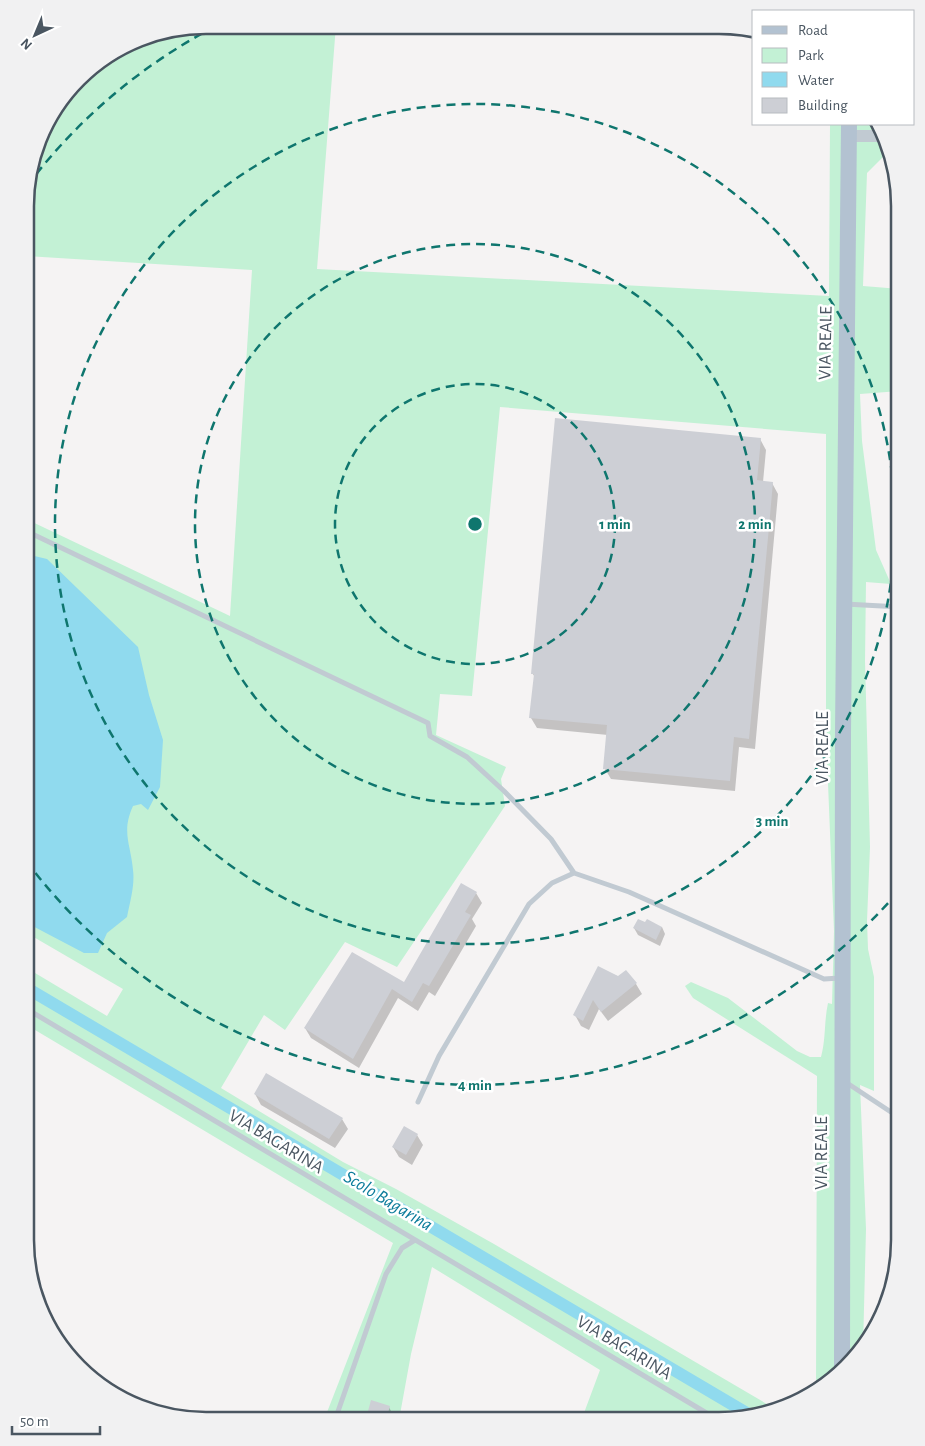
<svg xmlns="http://www.w3.org/2000/svg" width="925" height="1446" font-family="'Alegreya Sans',sans-serif">
<style>
.green{fill:#c3f1d5}
.water{fill:#90daee}
.shadow{fill:#0003}
.lines{fill:none;stroke-linecap:round;stroke-linejoin:round}
.canal{stroke:#90daee;stroke-width:12}
.building{fill:#cdcfd5}
.service{stroke:#c1cad2;stroke-width:5}
.tertiary{stroke:#c1cad2;stroke-width:12}
.primary{stroke:#b3c2d1;stroke-width:16}
.ring{fill:none;stroke:#0f766e;stroke-width:2.5;stroke-dasharray:9 6}
.labels{text-anchor:middle;dominant-baseline:central;stroke-width:5;stroke-linejoin:round;paint-order:stroke}
.street-label{font-size:18px;fill:#4a5661;stroke:#fff}
.water-label{font-size:19px;font-style:italic;fill:#0c7c9b;stroke:#fff}
.rim{fill:none;stroke:#4a5661;stroke-width:2.5}
.centre{fill:#0f766e;stroke:#fff;stroke-width:2.5}
.ring-label{font-size:15px;text-anchor:middle;font-weight:bold;fill:#0f766e;stroke:#fff;stroke-width:5;stroke-linejoin:round;paint-order:stroke}
</style>
<rect width="100%" height="100%" fill="#f5f3f3"/>
<path class="green" d="M205,25H336L317,269L829,296L830,124H877L886,136L890,157H883L867,173L863,286L900,289V391L860,394L862,441L876,550L891,584L866,582L865,661L870,847L867,921L868,949L874,977V1091L860,1085L866,1229L863,1348L838,1376L816,1390L817,1076L693,998L685,986L691,982L728,998L797,1051L810,1057H821C826,1039 824,1021 828,1003L832,1004L834,931L826,734V434L500,407L472,696L440,694L436,735L506,767L501,779L505,806L397,967L345,942L285,1030L264,1015L221,1088L343,1162L396,1189L494,1244L777,1410L720,1421H581L600,1370L432,1267L411,1354L399,1420H324L393,1243L25,1024V967L107,1016L123,989L25,932L26,519L230,616L252,270L26,256L27,182L44,125L86,70L137,39Z"/>
<path class="water" d="M26,554L47,559L138,647L149,695L163,740L160,787L148,810L141,804L133,806C121,832 131,845 133,870C135,885 130,902 127,917L107,933L98,953H84L25,922Z"/>
<path class="shadow" d="M760,439L766,450L763,482L772,483L778,494L755,749L739,747L735,791L611,779L605,769L608,735L537,728L531,718L535,677L532,673Z
M476,893L482,903L472,919L476,926L435,996L429,992L418,1011L398,998L359,1068L311,1038L305,1028L352,954L404,984Z
M662,927L665,934L660,946L638,935L634,928Z
M598,968L636,984L642,994L608,1021L599,1009L589,1030L581,1026L575,1015Z
M255,1094L342,1119L348,1129L335,1148L261,1105Z
M417,1135L423,1145L412,1165L399,1157L393,1147Z
M389,1407L392,1413L390,1420H371L368,1415Z
M349,1413L364,1417L366,1420H346Z"/>
<g class="lines">
<path class="canal" d="M25,987L750,1415"/>
</g>
<path class="building" d="M555,418L761,438L757,480L773,482L769,527L749,739L734,737L730,781L603,769L607,725L529,718L534,674H531Z
M461,883L477,892L465,912L471,915L429,986L423,983L412,1002L392,989L353,1059L304,1028L352,952L404,982Z
M638,919L645,922L647,919L662,927L656,940L633,928Z
M598,966L618,976L626,970L637,983L601,1012L593,1000L583,1021L573,1015Z
M266,1073L343,1118L329,1139L254,1094Z
M404,1126L418,1134L406,1155L392,1147Z
M371,1400L390,1406L386,1420L367,1415Z"/>
<g class="lines">
<path class="service" d="M26,531L428,723L430,736L467,757L504,791L551,839L574,873L629,892L824,979L840,978
M845,604L900,607
M25,1008L720,1421
M847,1083L900,1118
M418,1102L439,1056L529,904L552,883L574,873
M335,1420L386,1274L402,1248L415,1240"/>
<path class="tertiary" d="M849,136H886"/>
<path class="primary" d="M842,1372L843,733L849,124"/>
</g>
<g class="ring">
<circle cx="475" cy="524" r="140"/>
<circle cx="475" cy="524" r="280"/>
<circle cx="475" cy="524" r="420"/>
<path d="M898 892A561 561 0 0 1 27 862M27 186A561 561 0 0 1 216 26"/>
</g>
<g class="labels">
<g class="street-label">
<text transform="translate(826 343) rotate(-89)">VIA REALE</text>
<text transform="translate(823 748) rotate(-90)">VIA REALE</text>
<text transform="translate(276 1142) rotate(31)">VIA BAGARINA</text>
<text transform="translate(822 1153) rotate(-90)">VIA REALE</text>
<text transform="translate(624 1348) rotate(31)">VIA BAGARINA</text>
</g>
<g class="water-label">
<text transform="translate(388 1201) rotate(31)">Scolo Bagarina</text>
</g>
</g>
<path d="M0 0H925V1446H0ZM206 34H719A172 172 0 0 1 891 206V1240A172 172 0 0 1 719 1412H206A172 172 0 0 1 34 1240V206A172 172 0 0 1 206 34Z" fill="#f1f1f2" fill-rule="evenodd"/>
<path class="rim" d="M206 34H719A172 172 0 0 1 891 206V1240A172 172 0 0 1 719 1412H206A172 172 0 0 1 34 1240V206A172 172 0 0 1 206 34Z"/>
<circle cx="475" cy="524" r="8" class="centre"/>
<g class="ring-label">
<text x="615" y="529">1 min</text>
<text x="755" y="529">2 min</text>
<text x="772" y="826">3 min</text>
<text x="475" y="1090">4 min</text>
</g>
<rect x="752" y="10" width="162" height="115" fill="#ffffff" stroke="#b7bbc0"/>
<rect x="762" y="26" width="25" height="8" fill="#b3c2d1" stroke="#b7bbc0"/>
<text x="798" y="35" font-size="15" fill="#4a5661">Road</text>
<rect x="762" y="48" width="25" height="15" fill="#c3f1d5" stroke="#b7bbc0"/>
<text x="798" y="60" font-size="15" fill="#4a5661">Park</text>
<rect x="762" y="72" width="25" height="15" fill="#90daee" stroke="#b7bbc0"/>
<text x="798" y="85" font-size="15" fill="#4a5661">Water</text>
<rect x="762" y="98" width="25" height="15" fill="#cdcfd5" stroke="#b7bbc0"/>
<text x="798" y="110" font-size="15" fill="#4a5661">Building</text>
<g transform="translate(35 35) rotate(224)" stroke="#ffffff" stroke-width="4" paint-order="stroke">
<path d="M0-4L9 19L0 12L-9 19Z" fill="#4a5661"/>
<text y="-8" font-size="14" font-weight="bold" text-anchor="middle" fill="#4a5661">N</text>
</g>
<path d="M12 1426v8h88v-8" fill="none" stroke="#4a5661" stroke-width="2.5"/>
<text x="20" y="1426" font-size="15" fill="#4a5661" stroke="#ffffff" stroke-width="4" paint-order="stroke">50 m</text>
</svg>
